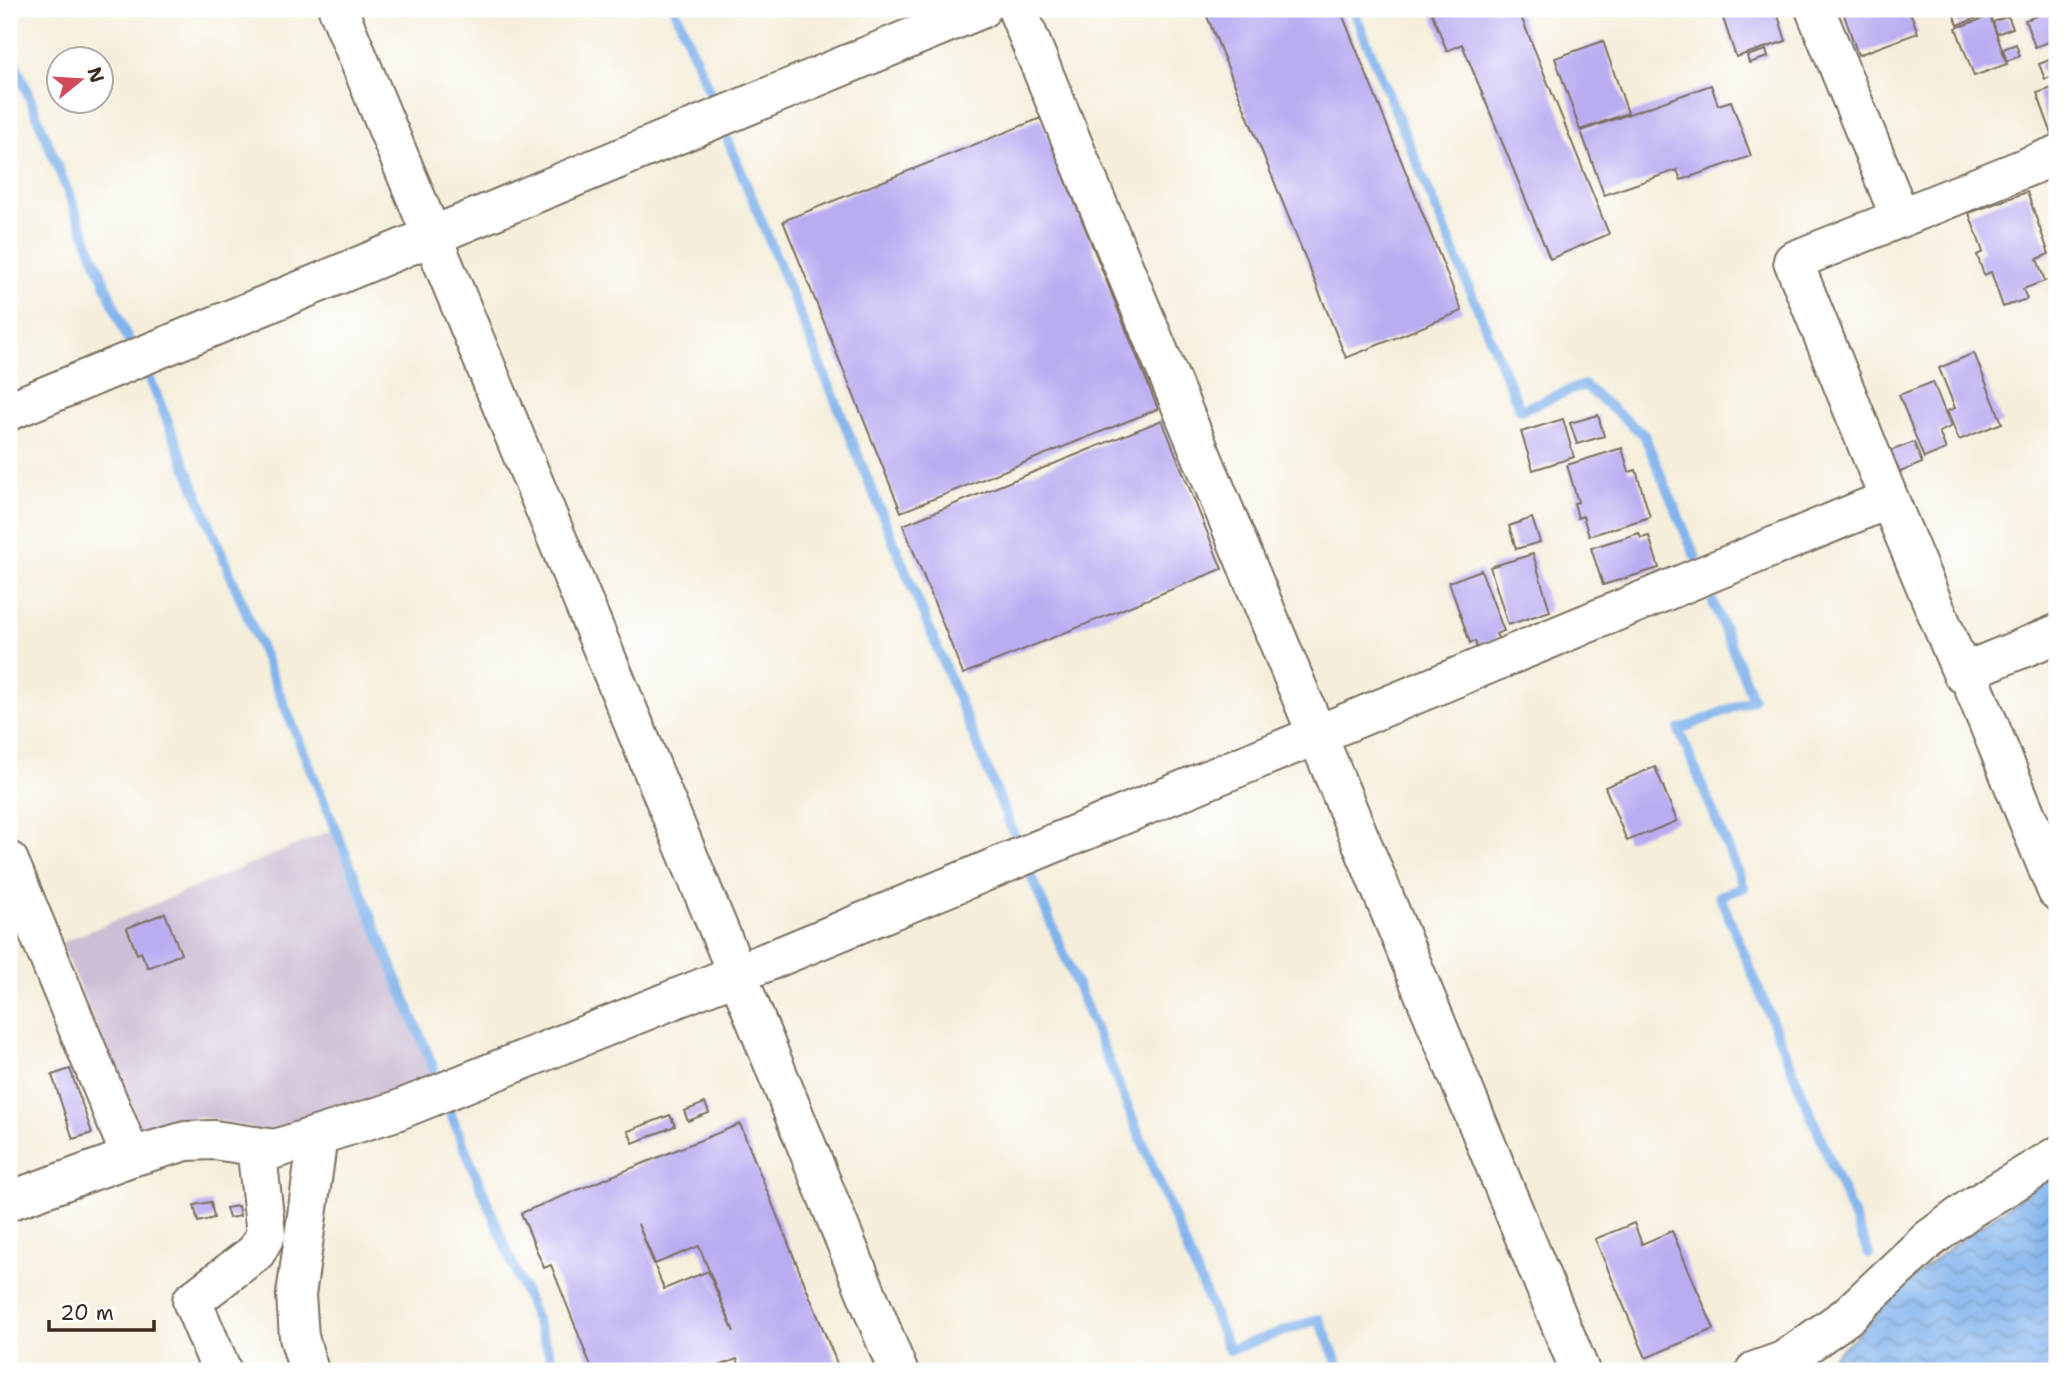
<svg xmlns="http://www.w3.org/2000/svg" width="2066" height="1380" font-family="'Shantell Sans',sans-serif">
<style>
.industrial{fill:#ccbed4}
.water{fill:url(#water-waves);stroke:#5e6e85;stroke-width:2}
.lines{fill:none;stroke-linecap:round;stroke-linejoin:round}
.stream{stroke:#80b2ec;stroke-width:10}
.building{fill:#baacf1;fill-rule:evenodd}
.minor-casing{stroke:#7c6f60;stroke-width:42}
.minor{stroke:#fff;stroke-width:38}
</style>
<defs>
<pattern id="water-waves" width="16" height="10" patternUnits="userSpaceOnUse" patternTransform="scale(1.75)"><rect width="16" height="10" fill="#80b2ec"/><path d="M0 5q4-4 8 0t8 0" fill="none" stroke="#6a91bf"/></pattern>
</defs>
<rect width="100%" height="100%" fill="#fff"/>
<filter id="ink" filterUnits="userSpaceOnUse"><feTurbulence type="fractalNoise" baseFrequency=".0143" numOctaves="2"/><feDisplacementMap in="SourceGraphic" scale="14" xChannelSelector="R" yChannelSelector="G"/><feConvolveMatrix kernelMatrix="1 2 1 2 8 2 1 2 1" color-interpolation-filters="sRGB"/></filter>
<filter id="wash" filterUnits="userSpaceOnUse"><feTurbulence type="fractalNoise" baseFrequency=".00686" numOctaves="4" result="noise"/><feDisplacementMap in="SourceGraphic" scale="28" xChannelSelector="R" yChannelSelector="G"/><feGaussianBlur stdDeviation="1.57" result="paint"/><feColorMatrix in="noise" values="0 0 0 0 0 0 0 0 0 0 0 0 0 0 0 0 0 1.4 0 .05"/><feComposite in="paint" operator="in"/></filter>
<g filter="url(#wash)">
<rect width="100%" height="100%" fill="#f5eedb"/>
<path class="industrial" d="M330,831L436,1084L273,1133L200,1116L140,1131L61,943Z"/>
<path class="water" d="M2057,1173V1371H1809C1850,1350 1876,1312 1909,1282C1955,1240 2006,1208 2057,1173Z"/>
<g class="lines">
<path class="stream" d="M675,9L712,98
M1353,9L1520,410L1584,385L1644,435L1696,558
M9,47L128,340
M728,140L1016,839
M150,379L434,1069
M1713,602L1753,699L1679,730L1744,887L1720,896L1869,1254
M1031,875L1229,1350L1319,1319L1341,1371
M450,1112L557,1371"/>
</g>
<g id="blocks">
<path class="building" d="M1204,9H1340L1462,311L1346,358Z
M1430,9H1518L1609,234L1550,259L1462,44L1447,51Z
M1720,9H1776L1786,41L1736,57Z
M1842,9H1909L1918,33L1858,55Z
M1957,9H1982L1985,15L1958,25L1952,11Z
M2057,9V39L2035,47L2025,20Z
M1990,16L2007,64L1974,76L1956,28Z
M2008,16L2013,28L1997,34L1993,22Z
M1603,41L1628,113L1580,130L1555,58Z
M2016,44L2020,56L2007,61L2003,49Z
M1766,50L1768,57L1749,63L1747,56Z
M2057,57V75L2045,79L2039,64Z
M1711,85L1718,105L1731,101L1751,156L1681,180L1677,170L1604,195L1581,131Z
M2055,87L2057,135L2053,137L2037,93Z
M1041,118L1158,409L901,512L783,221Z
M2027,192L2049,254L2037,259L2045,281L2023,289L2027,299L2003,307L1991,272L1984,275L1977,255L1983,252L1969,213Z
M1974,353L2002,423L1959,440L1947,411L1955,408L1939,368Z
M1933,382L1951,427L1939,432L1946,449L1924,458L1899,395Z
M1598,415L1604,436L1577,444L1570,423Z
M1563,419L1574,457L1533,470L1521,432Z
M1162,420L1222,569L963,674L903,525Z
M1914,442L1922,463L1898,473L1890,451Z
M1622,448L1629,472L1636,470L1650,517L1589,536L1583,516L1578,518L1574,503L1578,502L1567,465Z
M1532,518L1540,542L1516,549L1509,526Z
M1639,533L1641,538L1649,536L1659,568L1603,585L1591,548Z
M1533,554L1550,611L1508,625L1490,567Z
M1481,570L1504,631L1496,634L1499,640L1477,648L1475,641L1470,643L1449,582Z
M1655,767L1677,821L1627,841L1605,787Z
M165,913L181,954L148,968L141,952L137,954L127,928Z
M70,1069L92,1133L73,1139L52,1075Z
M705,1103L709,1113L688,1121L684,1111Z
M670,1115L675,1126L633,1143L628,1131Z
M740,1124L840,1371H742L737,1359L706,1371H593L551,1265L544,1268L521,1213ZM638,1224L655,1264L699,1246L734,1332L708,1271L664,1289Z
M211,1202L214,1218L198,1222L194,1205Z
M238,1206L240,1216L229,1218L226,1208Z
M1634,1223L1642,1244L1672,1231L1714,1329L1646,1358L1595,1239Z"/>
</g>
</g>
<g filter="url(#ink)">
<use href="#blocks" fill-opacity="0" stroke="#7c6f60" stroke-width="2"/>
<g class="lines">
<defs>
<path id="minor" d="M338,9L737,974L898,1371
M1017,9L1580,1371
M1815,9L1900,217
M9,411L981,9
M1889,499L1793,261L2057,155
M1967,671L2057,891
M9,861L131,1157
M9,1201L131,1157L186,1141L214,1140L275,1149L396,1111L737,974L1889,499L1962,673L2057,634
M222,1371L192,1301L256,1252L266,1234L256,1146
M309,1371L299,1337L296,1295L318,1136
M1755,1371L1783,1361L1846,1317L1928,1240L1971,1208L2057,1156"/>
</defs>
<use href="#minor" class="minor-casing"/>
<use href="#minor" class="minor"/>
</g>
</g>
<rect width="2066" height="1380" fill="none" stroke="#fff" stroke-width="35"/>
<g transform="translate(80 80) rotate(72)"><circle r="33" fill="#ffffff" stroke="#b1aaa5" stroke-width="2"/>
<path d="M0-5L12 26L0 18L-12 26Z" fill="#d1495b"/>
<text y="-10" font-size="19" font-weight="bold" text-anchor="middle" fill="#3b2a1e">N</text>
</g>
<path d="M49 1320v10h105v-10" fill="none" stroke="#3b2a1e" stroke-width="3.5"/>
<text x="60" y="1320" font-size="21" fill="#3b2a1e" stroke="#ffffff" stroke-width="5" paint-order="stroke">20 m</text>
</svg>
